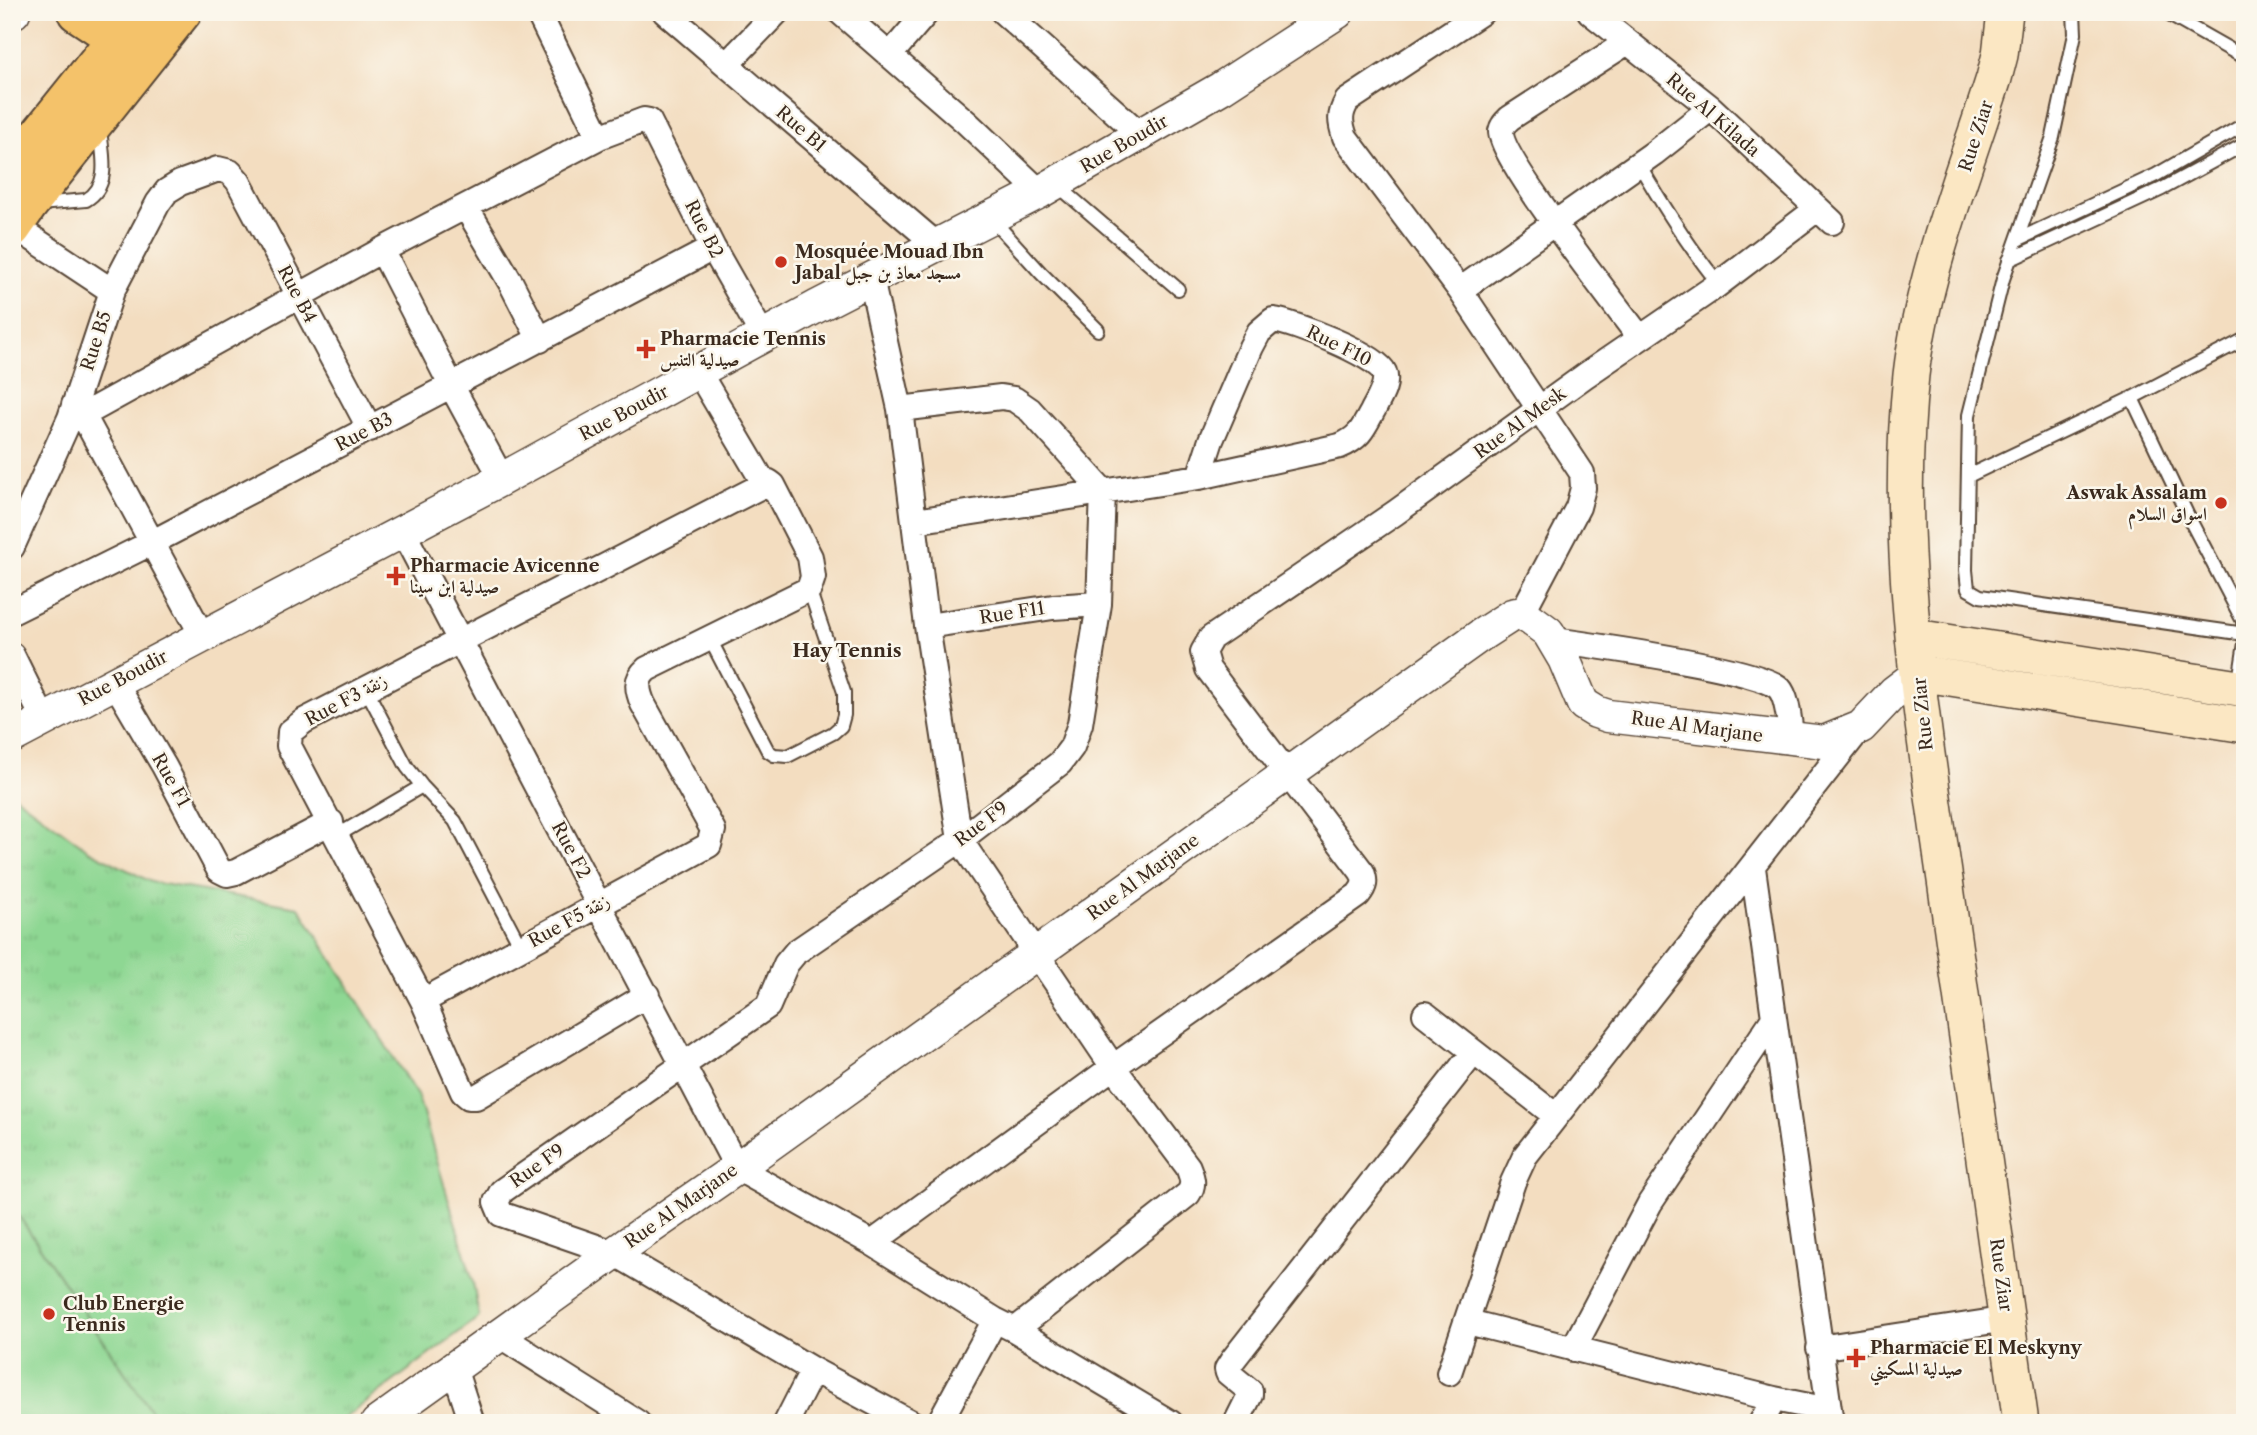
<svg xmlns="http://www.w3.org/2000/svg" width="2257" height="1435" font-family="'Libre Caslon Text',Amiri,serif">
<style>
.grass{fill:url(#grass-tufts);stroke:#648058;stroke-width:2}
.green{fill:#8ed793;stroke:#648058;stroke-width:2}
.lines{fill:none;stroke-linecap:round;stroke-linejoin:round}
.service-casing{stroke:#574536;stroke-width:16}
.minor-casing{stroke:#574536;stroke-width:28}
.tertiary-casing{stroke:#574536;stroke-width:35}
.secondary-casing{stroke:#574536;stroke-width:38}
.primary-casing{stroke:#574536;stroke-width:42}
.service{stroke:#fff;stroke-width:12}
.minor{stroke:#fff;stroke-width:24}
.tertiary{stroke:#fff;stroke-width:32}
.secondary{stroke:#fbe7c3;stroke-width:35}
.primary{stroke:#f4c26a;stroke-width:38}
.poi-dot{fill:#c8321e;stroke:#fbf7ec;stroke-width:2.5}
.labels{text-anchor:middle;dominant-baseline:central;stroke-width:5;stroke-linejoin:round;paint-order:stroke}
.street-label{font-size:18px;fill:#3b2a1e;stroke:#fbf7ec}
.poi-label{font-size:18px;font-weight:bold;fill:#3b2a1e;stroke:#fbf7ec;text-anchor:start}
.neighbourhood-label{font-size:19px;font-weight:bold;fill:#3b2a1e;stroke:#fbf7ec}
</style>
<defs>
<pattern id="grass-tufts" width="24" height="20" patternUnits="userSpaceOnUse" patternTransform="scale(1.75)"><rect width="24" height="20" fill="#8ed793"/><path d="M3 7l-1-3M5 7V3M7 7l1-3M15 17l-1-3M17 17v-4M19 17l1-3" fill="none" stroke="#7bb97e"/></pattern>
</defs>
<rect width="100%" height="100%" fill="#fbf7ec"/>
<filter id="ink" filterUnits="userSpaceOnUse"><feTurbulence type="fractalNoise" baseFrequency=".0143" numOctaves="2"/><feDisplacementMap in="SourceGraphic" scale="14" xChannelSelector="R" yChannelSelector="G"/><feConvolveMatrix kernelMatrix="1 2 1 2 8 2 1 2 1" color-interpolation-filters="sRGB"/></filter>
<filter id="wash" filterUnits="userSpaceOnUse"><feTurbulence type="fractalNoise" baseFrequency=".00686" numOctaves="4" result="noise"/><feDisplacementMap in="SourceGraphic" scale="28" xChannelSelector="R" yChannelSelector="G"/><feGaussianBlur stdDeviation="1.57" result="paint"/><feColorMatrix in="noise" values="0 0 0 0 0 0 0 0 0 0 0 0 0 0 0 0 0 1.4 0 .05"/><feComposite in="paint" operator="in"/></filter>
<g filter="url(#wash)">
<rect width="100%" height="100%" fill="#f3ddc0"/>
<path class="grass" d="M12,794L88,850L151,882L299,907L418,1097L473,1282L479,1317L338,1423H159L12,1206Z"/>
<path class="green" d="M12,1206L159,1423H12Z"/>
</g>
<g filter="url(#ink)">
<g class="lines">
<defs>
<path id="service" d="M2074,12L2075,34L2053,137L2003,279L1969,415L1966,570L1968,589L1980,596L2245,634
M2164,12L2245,58
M1639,164C1663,206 1688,246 1719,284
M1056,184L1178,289
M39,204L86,200C112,185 102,153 100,129
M991,218L1041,273L1098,330
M2017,240L2156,175L2245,124
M2009,260L2162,189L2245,144
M2132,398L2187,514L2245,625
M1968,476L2132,398L2245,339
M710,639L768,751L774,755L788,756L833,733L841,726L844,715V692L809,589
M2238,688L2245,643
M366,689L407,767L422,786L455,821L521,947
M338,835L422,786"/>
<path id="minor" d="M538,12L599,137
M665,12L937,245
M840,12L966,122L1040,192
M1003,12L1141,135
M1482,12L1347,101C1339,115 1340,122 1345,137L1460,290L1582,473L1583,488L1578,507L1521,615
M1590,12L1711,108L1832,222
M1626,43L1510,118C1506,122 1502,125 1501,131C1499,157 1618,308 1640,338
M890,55L927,12
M727,64L777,12
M466,207L511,283L540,340
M14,226L112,291
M382,250L451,385L502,479
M871,279L900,409L927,626L960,840L1113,1067L1188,1167C1192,1178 1195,1184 1188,1194L1015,1330
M1460,290L1654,153L1711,108
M699,373L764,483
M74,405L83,415L382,250L599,137L644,120L649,121L713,248L763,336
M900,409L1001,397L1014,399L1030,410L1103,491L1099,604L1080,724L1072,747L1060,763L960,840L796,952L786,964L768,1006L502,1191L496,1202L501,1214L614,1253L813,1370L912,1423
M83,415L202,635
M915,521L1199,477L1340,446C1359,438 1363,429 1372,412C1378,400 1389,385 1384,372C1377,355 1292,322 1273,320L1259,332L1251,347L1211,440L1199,477
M403,532L737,1168L872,1243L995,1320L1015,1330L1171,1423
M12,547L70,418L112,291L158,203L167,191L180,183L218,169L230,172L238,181L370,429
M12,612L153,542L713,248
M927,626L1053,607L1099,604
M1554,640C1590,645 1761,669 1779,688C1789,699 1789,726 1792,740
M12,655L44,720
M115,683L164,766L219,870L227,874L236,872L331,822
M1753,868L1831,1423
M423,1001L709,845L713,830L643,704C637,690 635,679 647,669L809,589L813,577L810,557L773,485L769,482L304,721L290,732L289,746L423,1001L463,1092L469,1097H476L647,995
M1425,1014L1556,1116
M872,1243L1113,1067L1358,895C1365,886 1366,882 1362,872L1208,669L1203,652L1211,638L1395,513L1586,375L1716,286L1817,209
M1468,1322L1774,1399L1829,1410
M499,1335L638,1423
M1819,1348L2007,1319
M1573,1349L1650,1203L1774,1018
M454,1368L472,1423
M1449,1373L1513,1182L1525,1156L1861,727
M786,1423L813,1370
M939,1423L995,1320
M1236,1423L1250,1395V1391L1228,1373L1227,1369L1232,1361L1473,1053
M1761,1423L1774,1399"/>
<path id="tertiary" d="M12,13L14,12
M12,737L502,479L816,307L1040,192L1221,88L1338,12
M377,1423L614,1253L737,1168L1481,635L1512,615L1517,614L1529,618L1548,632L1564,659L1583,704L1596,712L1608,716L1824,742L1861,727L1894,692L1919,673"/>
<path id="secondary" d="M2005,12L2000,55L1994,78C1963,175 1923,273 1911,375C1893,543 1921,713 1945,880C1971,1061 1997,1242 2021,1423
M1915,637L2245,689
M1919,673L2245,725"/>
<path id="primary" d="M77,12L116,38
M12,169L138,12
M12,228L28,205L182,12"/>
</defs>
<use href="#service" class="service-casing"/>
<use href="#minor" class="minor-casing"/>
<use href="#tertiary" class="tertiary-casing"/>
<use href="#secondary" class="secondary-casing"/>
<use href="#primary" class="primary-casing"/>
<use href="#service" class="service"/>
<use href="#minor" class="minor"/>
<use href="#tertiary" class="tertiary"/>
<use href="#secondary" class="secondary"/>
<use href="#primary" class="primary"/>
</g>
</g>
<g class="poi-dot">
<circle cx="781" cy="262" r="7"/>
<path d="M642.5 338.5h7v7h7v7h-7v7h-7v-7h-7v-7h7z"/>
<circle cx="2221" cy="503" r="7"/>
<path d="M392.5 565.5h7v7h7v7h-7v7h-7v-7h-7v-7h7z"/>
<circle cx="49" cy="1314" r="7"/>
<path d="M1852.5 1347.5h7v7h7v7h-7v7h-7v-7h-7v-7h7z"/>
</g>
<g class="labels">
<g class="street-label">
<text transform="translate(1713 115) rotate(41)">Rue Al Kilada</text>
<text transform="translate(801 129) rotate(41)">Rue B1</text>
<text transform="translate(1976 136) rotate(-72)">Rue Ziar</text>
<text transform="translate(1124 144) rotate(-30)">Rue Boudir</text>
<text transform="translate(704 229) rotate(63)">Rue B2</text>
<text transform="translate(297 294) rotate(62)">Rue B4</text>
<text transform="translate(96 341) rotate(-72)">Rue B5</text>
<text transform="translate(1339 346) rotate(26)">Rue F10</text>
<text transform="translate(624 413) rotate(-28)">Rue Boudir</text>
<text transform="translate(1520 423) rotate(-36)">Rue Al Mesk</text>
<text transform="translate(364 432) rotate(-28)">Rue B3</text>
<text transform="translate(1012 613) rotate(-9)">Rue F11</text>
<text transform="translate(123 678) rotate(-28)">Rue Boudir</text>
<text transform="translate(346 700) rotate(-28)">Rue F3 زنقة</text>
<text transform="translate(1923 714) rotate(-96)">Rue Ziar</text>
<text transform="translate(1697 727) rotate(8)">Rue Al Marjane</text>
<text transform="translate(171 780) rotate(61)">Rue F1</text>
<text transform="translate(981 824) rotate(-37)">Rue F9</text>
<text transform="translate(571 850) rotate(62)">Rue F2</text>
<text transform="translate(1143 877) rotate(-36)">Rue Al Marjane</text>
<text transform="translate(569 921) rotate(-29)">Rue F5 زنقة</text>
<text transform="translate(537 1166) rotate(-35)">Rue F9</text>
<text transform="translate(681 1206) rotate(-35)">Rue Al Marjane</text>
<text transform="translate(2001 1275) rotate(82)">Rue Ziar</text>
</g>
<g class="poi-label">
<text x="795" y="252">Mosquée Mouad Ibn<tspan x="795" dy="21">Jabal مسجد معاذ بن جبل</tspan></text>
<text x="660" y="339">Pharmacie Tennis<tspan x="660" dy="21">صيدلية التنس</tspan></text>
<text x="2207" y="493" text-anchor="end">Aswak Assalam<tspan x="2207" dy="21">اسواق السلام</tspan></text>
<text x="410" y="566">Pharmacie Avicenne<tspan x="410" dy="21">صيدلية ابن سينا</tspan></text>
<text x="63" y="1304">Club Energie<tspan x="63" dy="21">Tennis</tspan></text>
<text x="1870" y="1348">Pharmacie El Meskyny<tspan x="1870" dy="21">صيدلية المسكيني</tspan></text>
</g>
<g class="neighbourhood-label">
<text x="847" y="650">Hay Tennis</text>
</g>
</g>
<rect width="2257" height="1435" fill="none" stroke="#fbf7ec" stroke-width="42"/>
</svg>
